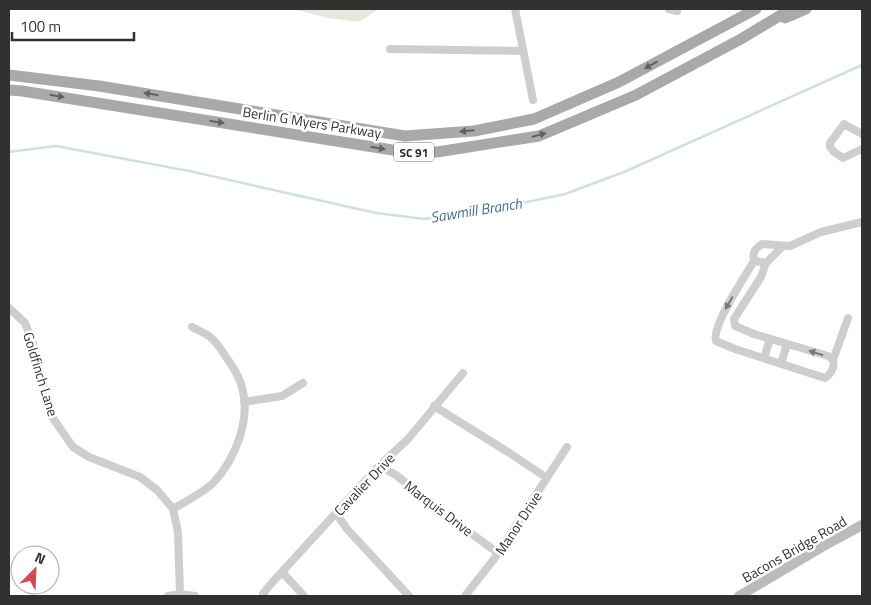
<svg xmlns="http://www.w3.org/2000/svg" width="871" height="605" font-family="'Titillium Web',sans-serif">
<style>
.green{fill:#e4e9de}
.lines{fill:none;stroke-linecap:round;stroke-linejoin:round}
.stream{stroke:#cfdfe9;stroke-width:2.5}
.minor{stroke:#cecece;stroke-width:8}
.secondary{stroke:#bbb;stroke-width:10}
.primary{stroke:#a9a9a9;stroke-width:11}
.oneway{fill:#616161}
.oneway2{fill:#787878}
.labels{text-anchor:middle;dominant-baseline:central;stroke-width:5;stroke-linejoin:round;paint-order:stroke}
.shield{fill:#fff;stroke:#6f6f6f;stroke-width:1}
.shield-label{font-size:12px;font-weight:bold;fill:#313131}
.street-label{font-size:14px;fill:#313131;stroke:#fff}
.water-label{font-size:15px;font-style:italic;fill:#47708b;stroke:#fff}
</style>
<rect width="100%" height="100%" fill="#fff"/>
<path class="green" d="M293,9H377L376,11L359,22L328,18Z"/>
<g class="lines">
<path class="stream" d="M9,152L56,146L189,171L376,213L425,219L484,211L565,194L624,172L862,65"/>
<path class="minor" d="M515,9L533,100
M669,9L677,11
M390,49L523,51
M862,134L844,124L830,143V147L834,152L843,158L862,149
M783,246L766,263L754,261C752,252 755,249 762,244L790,246L821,232L862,222
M754,261C746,275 711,326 716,341L735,349L825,378C831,374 835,367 833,360L828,356L754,334L735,326L734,319L761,277L766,263
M9,308L25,323L33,343L50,414L73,447L89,457L140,477L157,490L173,509L178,532L180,594
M764,358L770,339
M833,360L848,318
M781,364L787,344
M244,402L282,396L303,383
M434,406L508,452L547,478
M378,467L387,470L396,475L454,521L498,553
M173,509C186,501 203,493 214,482C236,458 251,419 242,387C239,377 234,368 228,360C223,352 217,342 209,336C204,333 198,330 192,327
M336,513L347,529L409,596
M282,572L304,596
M263,594L269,586L378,467L408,439L463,373
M168,596L180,594L195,596
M465,596L494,559L567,447"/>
<path class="secondary" d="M739,596L827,544L862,525"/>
<path class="primary" d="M785,18L806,9
M9,75L99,86L405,136L474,131L534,119L619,82L756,9
M9,90L22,91L405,152H437L539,136L636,95L741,39L791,9"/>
</g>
<defs><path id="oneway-solid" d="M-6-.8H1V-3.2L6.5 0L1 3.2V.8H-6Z" transform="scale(1.25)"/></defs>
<g class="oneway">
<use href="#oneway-solid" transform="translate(651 65) rotate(151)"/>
<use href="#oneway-solid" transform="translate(151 94) rotate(-171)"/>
<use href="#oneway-solid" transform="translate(57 96) rotate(9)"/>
<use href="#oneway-solid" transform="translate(217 122) rotate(9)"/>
<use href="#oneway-solid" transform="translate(467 131) rotate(175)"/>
<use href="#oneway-solid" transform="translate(539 135) rotate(-16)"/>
<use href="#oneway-solid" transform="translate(378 148) rotate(9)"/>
</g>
<g class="oneway2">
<use href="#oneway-solid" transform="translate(729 303) rotate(120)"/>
<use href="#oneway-solid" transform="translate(816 353) rotate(-163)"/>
</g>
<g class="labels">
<rect class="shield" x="394" y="142.5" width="40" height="19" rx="4"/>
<g class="shield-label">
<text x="414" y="152">SC 91</text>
</g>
<g class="street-label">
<text transform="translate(312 122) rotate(9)">Berlin G Myers Parkway</text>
<text transform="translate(41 374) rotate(73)">Goldfinch Lane</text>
<text transform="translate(364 484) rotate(-46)">Cavalier Drive</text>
<text transform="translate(439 508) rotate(37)">Marquis Drive</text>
<text transform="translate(518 523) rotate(-57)">Manor Drive</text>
<text transform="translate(794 549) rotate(-30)">Bacons Bridge Road</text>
</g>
<g class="water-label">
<text transform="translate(476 210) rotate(-9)">Sawmill Branch</text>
</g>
</g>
<rect width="871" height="605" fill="none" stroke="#313131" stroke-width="20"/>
<g transform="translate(35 570) rotate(24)"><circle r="24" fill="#ffffff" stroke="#adadad"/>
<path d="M0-4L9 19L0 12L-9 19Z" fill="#d34852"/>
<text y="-8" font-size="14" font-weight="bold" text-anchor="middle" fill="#313131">N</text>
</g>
<path d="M12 32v8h122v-8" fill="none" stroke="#313131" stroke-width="2.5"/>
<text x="20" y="32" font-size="15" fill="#313131" stroke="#ffffff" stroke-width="4" paint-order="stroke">100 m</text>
</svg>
